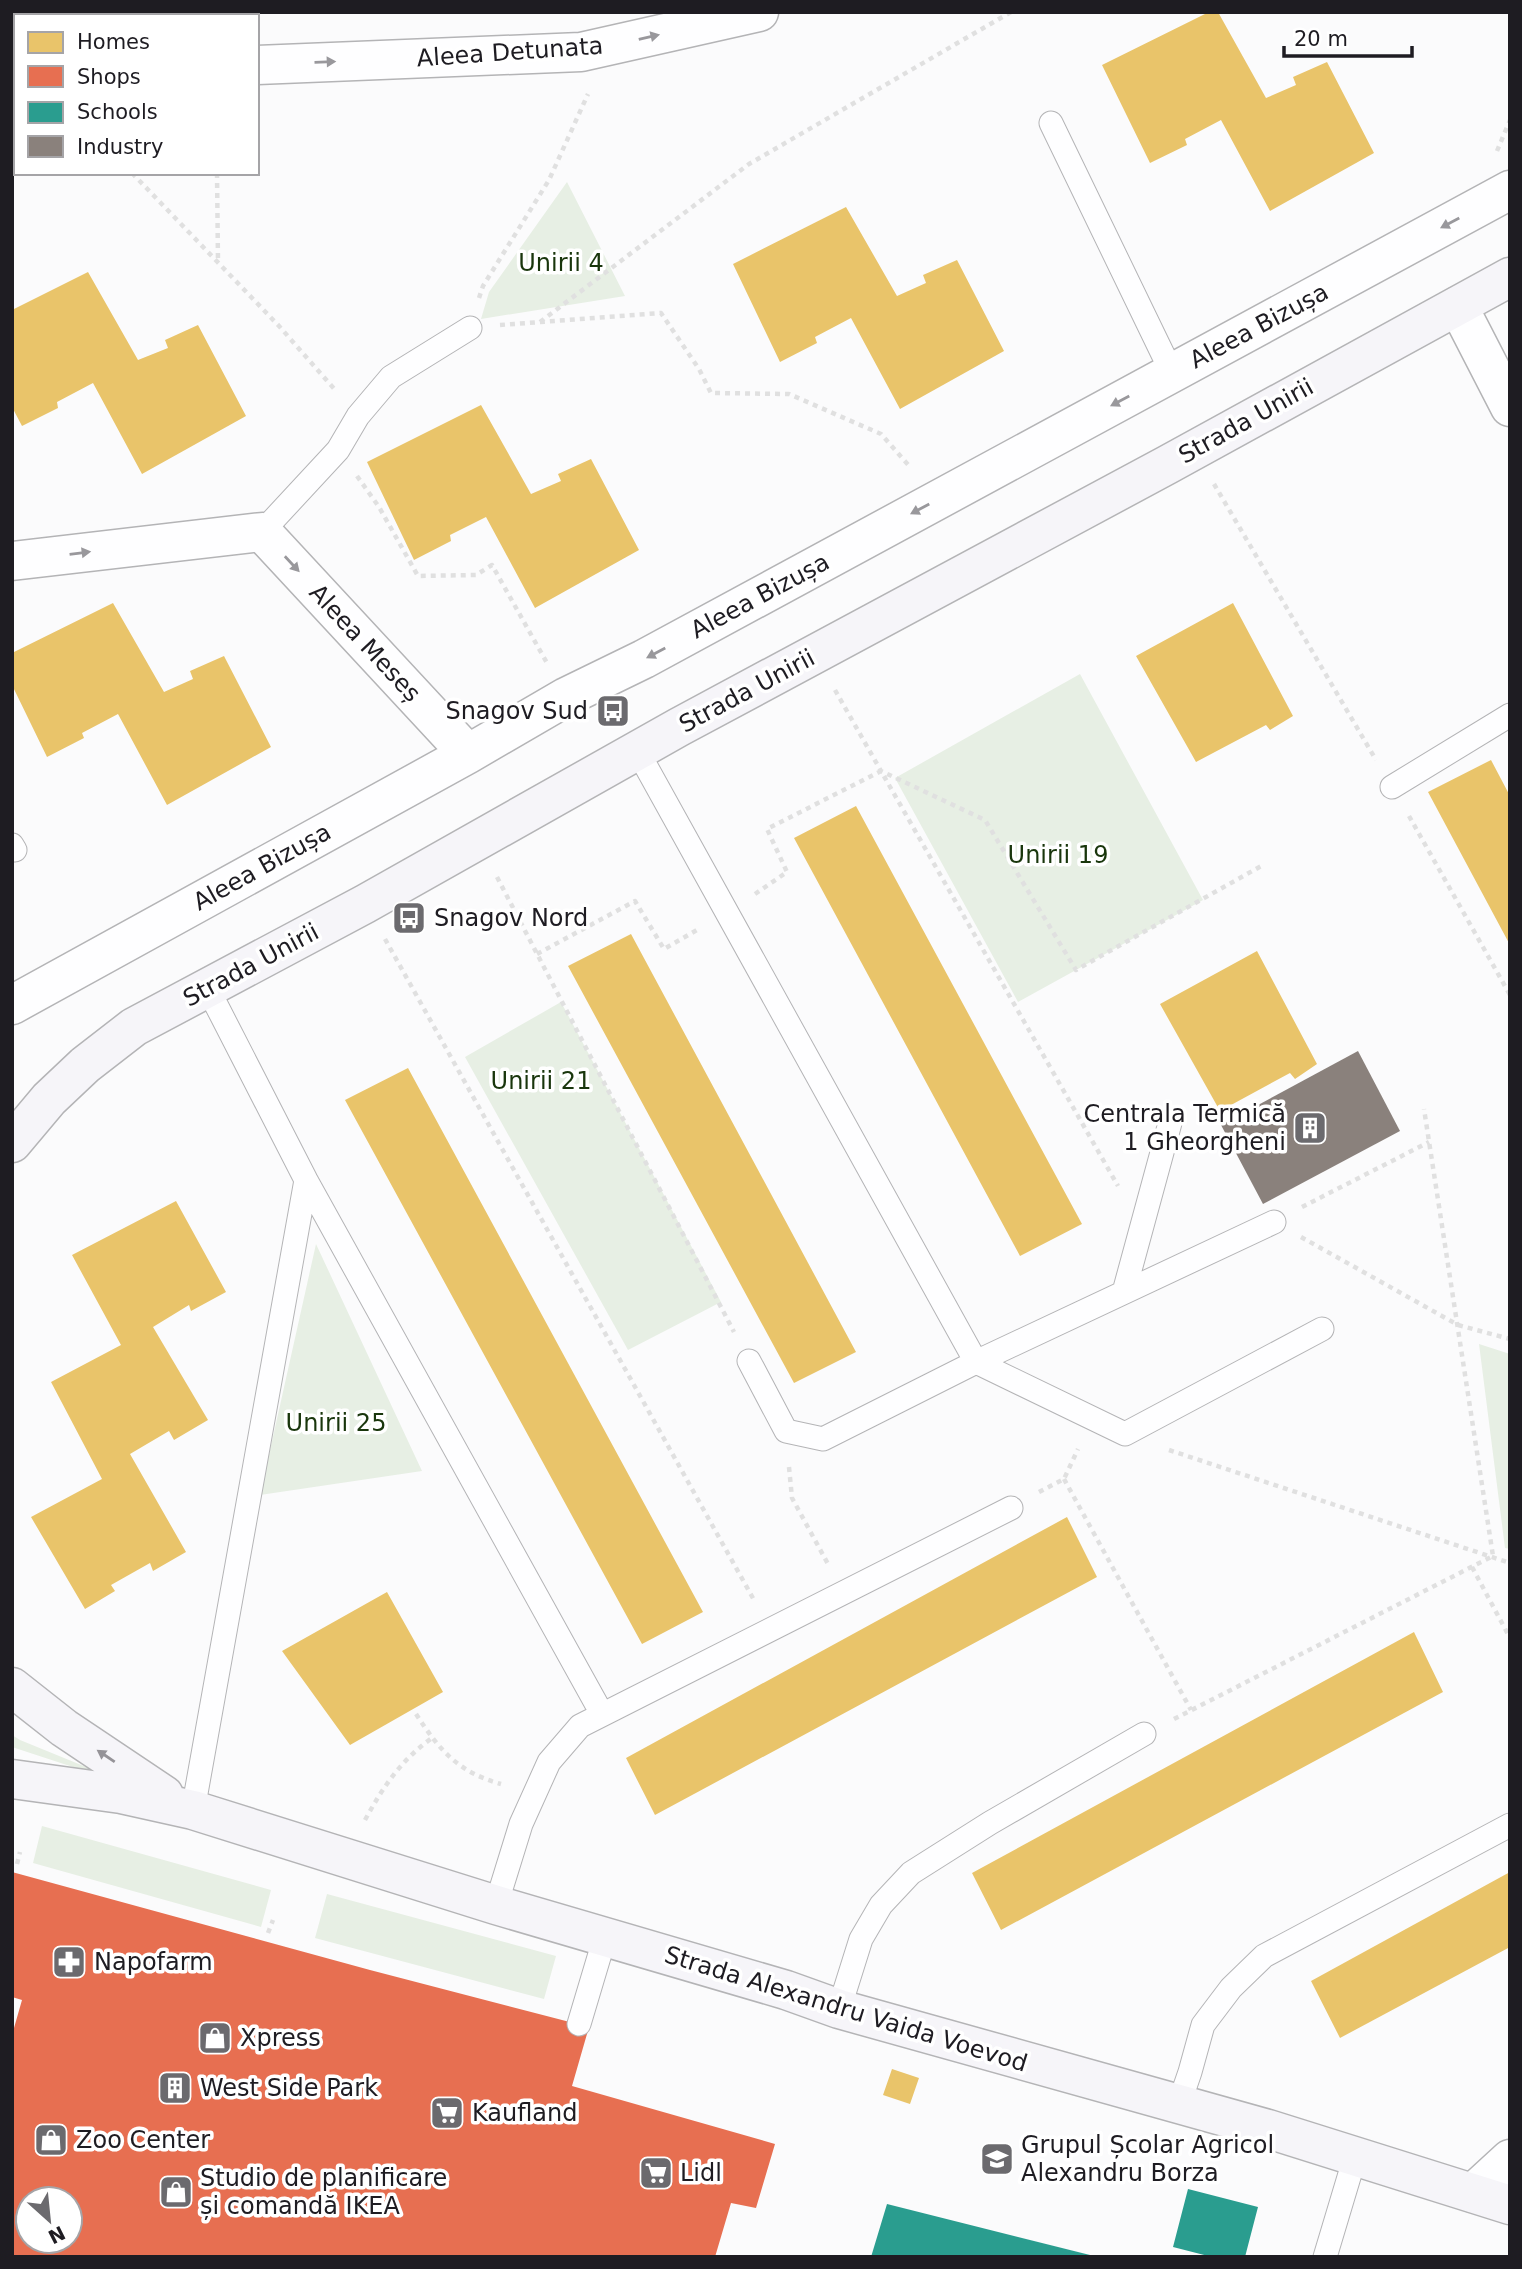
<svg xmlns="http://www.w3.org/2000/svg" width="1522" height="2269" font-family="'DejaVu Sans',sans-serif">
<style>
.green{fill:#e7efe4}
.homes{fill:#e9c46a}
.shops{fill:#e76f51;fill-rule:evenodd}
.schools{fill:#2a9d8f}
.industry{fill:#8a817c}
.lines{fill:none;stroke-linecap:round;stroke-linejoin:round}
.lane-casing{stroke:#b4b4b6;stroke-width:25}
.street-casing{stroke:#b4b4b6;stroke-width:41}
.secondary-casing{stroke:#b4b4b6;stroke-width:41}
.path{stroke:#e0e0e0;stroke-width:4.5;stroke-dasharray:5 5;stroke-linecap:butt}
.lane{stroke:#fefeff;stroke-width:23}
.street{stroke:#fefeff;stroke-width:38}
.secondary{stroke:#f6f5f9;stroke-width:38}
.oneway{fill:#99989c}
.oneway2{fill:#959398}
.labels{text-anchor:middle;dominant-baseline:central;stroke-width:7;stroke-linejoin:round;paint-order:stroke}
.street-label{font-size:24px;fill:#1e1c22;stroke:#fff}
.park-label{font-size:24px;fill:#19360c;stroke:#fff}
.poi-label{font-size:24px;fill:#1e1c22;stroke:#fff;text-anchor:start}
</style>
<rect width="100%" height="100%" fill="#fbfbfc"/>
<path class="green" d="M567,182L625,296L481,319L489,292Z
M1080,674L1203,900L1018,1002L895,778Z
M561,1002L721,1302L628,1350L465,1057Z
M316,1244L422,1471L260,1495Z
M1479,1344L1510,1354V1549L1505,1548Z
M12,1735L20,1740L140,1789L12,1747Z
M42,1826L271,1890L261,1927L33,1863Z
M327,1894L556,1956L544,1999L315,1938Z"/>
<path class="homes" d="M1209,12H1218L1266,98L1296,85L1293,77L1327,62L1374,153L1270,211L1221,120L1185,139L1187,145L1150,163L1102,65Z
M846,207L897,296L926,283L923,275L957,260L1004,351L900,409L851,318L815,337L817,343L780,362L733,264Z
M88,272L138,360L168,348L165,340L198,325L246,416L142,474L93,383L57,402L58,408L22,426L12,407V310Z
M481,405L531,494L561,481L558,474L591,459L639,550L535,608L486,517L450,535L451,541L414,560L367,462Z
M113,603L164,692L193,679L190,671L224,656L271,747L167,805L118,714L82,733L84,738L47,757L12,685V653Z
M1233,603L1293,716L1270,730L1266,725L1196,762L1136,656Z
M1491,760L1510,796V945L1428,792Z
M856,806L1082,1224L1020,1256L794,838Z
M631,934L856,1352L794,1383L568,966Z
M1257,951L1317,1064L1295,1079L1290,1073L1220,1111L1160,1004Z
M408,1068L703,1612L642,1644L345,1100Z
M176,1201L226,1292L191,1311L189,1305L153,1327L208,1420L174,1440L169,1431L130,1454L186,1552L153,1571L150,1563L111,1585L115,1591L85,1609L31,1517L102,1479L51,1382L121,1345L72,1255Z
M1067,1517L1097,1577L655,1815L626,1758Z
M387,1592L443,1692L350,1745L282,1651Z
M1414,1632L1443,1692L1001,1930L972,1873Z
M1510,1872V1947L1340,2038L1311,1981Z
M892,2069L919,2078L910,2104L883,2095Z"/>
<path class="shops" d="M12,1872L370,1970L589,2027L572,2086L775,2144L756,2208L731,2203L715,2257H12V2035L22,2000L12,1997ZM28,2199H70V2241H28Z"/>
<path class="schools" d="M1188,2189L1258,2207L1245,2257H1212L1173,2247Z
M887,2204L1094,2256V2257H871Z"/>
<path class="industry" d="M1358,1051L1400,1131L1263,1204L1221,1125Z"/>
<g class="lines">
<defs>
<path id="lane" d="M195,12L196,16
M1051,123L1172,373
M262,532L338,450L358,416L391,377L470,328
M638,752L976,1362L1125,1434L1322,1329
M1392,787L1510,715
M12,845L15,850
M207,987L306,1180L602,1714
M1124,1292L1170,1123
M749,1361L786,1431L823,1439L976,1362L1274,1222
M193,1810L306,1180
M496,1905L521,1824L549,1762L580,1726L1011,1508
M839,2009L861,1939L881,1905L911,1873L990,1823L1144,1734
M579,2024L605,1937
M1179,2104L1190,2072L1203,2025L1231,1988L1264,1956L1510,1825
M1325,2257L1355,2157"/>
<path id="street" d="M257,65L581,52L759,12
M12,75H16
M1458,306L1510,407
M12,561L262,532L468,754
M12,1005L468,754L566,697L644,659L1510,190
M1473,2193L1510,2159"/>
<path id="secondary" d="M12,1143L49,1099L85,1065L134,1027L365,904L679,727L1167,465L1510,277
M12,1687L64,1728L164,1795
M12,1779L121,1794L193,1810L496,1905L786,1990L839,2009L1268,2129L1510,2205"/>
</defs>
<use href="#lane" class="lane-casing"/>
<use href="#street" class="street-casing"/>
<use href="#secondary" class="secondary-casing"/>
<path class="path" d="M1497,151L1510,120
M132,173L279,326L337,392
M217,173L218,262
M479,298L483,286L549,180L588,94
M540,322L749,164L1011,12
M500,325L661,313L699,369L711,393L789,394L881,434L910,467
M357,476L379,507L418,576L476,575L492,565L547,663
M1214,484L1376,760
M835,690L881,771L985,820L1076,970L1263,865
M1409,816L1510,995
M497,877L734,1332
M755,894L787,872L767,829L881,771L1118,1186
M385,939L754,1600
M537,954L635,901L664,949L697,930
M1302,1207L1429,1142
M1301,1237L1458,1325L1510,1339
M1169,1450L1510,1563
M789,1467L792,1498L828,1564
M1064,1479L1191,1710
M1039,1492L1064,1479L1078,1449
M1472,1567L1510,1638
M416,1714C440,1751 458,1772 501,1784
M1174,1719L1493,1556L1424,1109
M365,1820C383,1787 401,1760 432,1738
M17,1864L20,1852
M268,1933L273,1920"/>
<use href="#lane" class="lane"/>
<use href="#street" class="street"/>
<use href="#secondary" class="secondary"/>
</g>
<defs><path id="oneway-solid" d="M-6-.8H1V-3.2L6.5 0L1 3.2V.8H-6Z" transform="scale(1.75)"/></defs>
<g class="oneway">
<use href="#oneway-solid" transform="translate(649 37) rotate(-13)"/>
<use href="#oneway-solid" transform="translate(325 62) rotate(-2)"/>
<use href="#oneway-solid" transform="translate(1450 223) rotate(152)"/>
<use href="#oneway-solid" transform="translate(1120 401) rotate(152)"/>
<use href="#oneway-solid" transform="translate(920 509) rotate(152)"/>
<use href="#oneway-solid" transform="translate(80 553) rotate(-7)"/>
<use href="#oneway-solid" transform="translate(292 564) rotate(47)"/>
<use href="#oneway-solid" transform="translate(656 653) rotate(152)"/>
</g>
<use class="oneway2" href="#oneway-solid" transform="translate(106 1756) rotate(-146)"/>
<defs>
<symbol id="bus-square" viewBox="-11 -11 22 22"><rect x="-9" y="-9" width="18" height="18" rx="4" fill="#6b6a6e" stroke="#fff"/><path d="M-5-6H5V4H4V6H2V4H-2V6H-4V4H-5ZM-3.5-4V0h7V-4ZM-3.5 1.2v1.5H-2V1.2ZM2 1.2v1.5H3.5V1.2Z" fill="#fff"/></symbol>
<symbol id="building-square" viewBox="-11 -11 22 22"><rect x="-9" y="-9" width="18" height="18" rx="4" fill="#6b6a6e" stroke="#fff"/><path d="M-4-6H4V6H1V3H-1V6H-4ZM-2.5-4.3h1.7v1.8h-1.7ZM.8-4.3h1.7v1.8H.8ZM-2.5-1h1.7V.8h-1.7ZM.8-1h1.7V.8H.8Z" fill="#fff"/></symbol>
<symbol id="pharmacy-square" viewBox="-11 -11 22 22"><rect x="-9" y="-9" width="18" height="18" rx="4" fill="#6b6a6e" stroke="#fff"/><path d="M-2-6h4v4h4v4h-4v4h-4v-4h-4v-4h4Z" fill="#fff"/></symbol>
<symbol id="shop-square" viewBox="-11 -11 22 22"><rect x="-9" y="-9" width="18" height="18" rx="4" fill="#6b6a6e" stroke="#fff"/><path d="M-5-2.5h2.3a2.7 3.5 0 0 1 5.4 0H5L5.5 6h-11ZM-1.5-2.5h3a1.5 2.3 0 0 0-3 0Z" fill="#fff"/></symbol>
<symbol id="supermarket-square" viewBox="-11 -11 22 22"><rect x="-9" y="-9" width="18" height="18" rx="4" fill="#6b6a6e" stroke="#fff"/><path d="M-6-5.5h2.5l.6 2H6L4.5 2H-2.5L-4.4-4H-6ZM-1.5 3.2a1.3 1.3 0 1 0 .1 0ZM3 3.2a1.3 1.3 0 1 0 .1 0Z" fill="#fff"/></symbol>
<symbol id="school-square" viewBox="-11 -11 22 22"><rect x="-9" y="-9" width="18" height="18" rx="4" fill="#6b6a6e" stroke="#fff"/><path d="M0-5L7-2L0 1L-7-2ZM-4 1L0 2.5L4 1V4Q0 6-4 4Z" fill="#fff"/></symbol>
</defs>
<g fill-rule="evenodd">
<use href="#bus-square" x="594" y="692" width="38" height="38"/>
<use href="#bus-square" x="390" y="899" width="38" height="38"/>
<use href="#building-square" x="1291" y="1109" width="38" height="38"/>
<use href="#pharmacy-square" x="50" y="1943" width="38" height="38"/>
<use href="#shop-square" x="196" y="2019" width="38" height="38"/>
<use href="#building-square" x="156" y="2069" width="38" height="38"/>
<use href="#supermarket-square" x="428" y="2094" width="38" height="38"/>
<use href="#shop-square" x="32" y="2121" width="38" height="38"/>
<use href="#school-square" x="978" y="2140" width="38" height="38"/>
<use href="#supermarket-square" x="637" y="2154" width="38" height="38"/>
<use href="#shop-square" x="157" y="2173" width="38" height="38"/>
</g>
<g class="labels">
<g class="street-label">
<text transform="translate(510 52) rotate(-4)">Aleea Detunata</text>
<text transform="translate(1259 326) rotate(-28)">Aleea Bizușa</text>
<text transform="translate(1246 421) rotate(-29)">Strada Unirii</text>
<text transform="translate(760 596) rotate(-28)">Aleea Bizușa</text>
<text transform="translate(365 643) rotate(47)">Aleea Meseș</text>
<text transform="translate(747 691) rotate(-28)">Strada Unirii</text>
<text transform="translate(262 867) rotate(-29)">Aleea Bizușa</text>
<text transform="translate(251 965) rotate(-28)">Strada Unirii</text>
<text transform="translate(846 2009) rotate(17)">Strada Alexandru Vaida Voevod</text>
</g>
<g class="park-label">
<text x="561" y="263">Unirii 4</text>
<text x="1058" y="855">Unirii 19</text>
<text x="541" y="1081">Unirii 21</text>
<text x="336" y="1423">Unirii 25</text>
</g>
<g class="poi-label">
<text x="588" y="711" text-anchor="end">Snagov Sud</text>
<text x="434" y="918">Snagov Nord</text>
<text x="1286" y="1114" text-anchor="end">Centrala Termică<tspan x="1286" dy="28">1 Gheorgheni</tspan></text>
<text x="94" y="1962">Napofarm</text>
<text x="240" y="2038">Xpress</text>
<text x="200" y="2088">West Side Park</text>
<text x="472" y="2113">Kaufland</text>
<text x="76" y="2140">Zoo Center</text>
<text x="1021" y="2145">Grupul Școlar Agricol<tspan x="1021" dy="28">Alexandru Borza</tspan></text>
<text x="680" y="2173">Lidl</text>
<text x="200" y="2178">Studio de planificare<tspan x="200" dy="28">și comandă IKEA</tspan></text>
</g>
</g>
<rect width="1522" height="2269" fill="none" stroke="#1e1c22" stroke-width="28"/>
<rect x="14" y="14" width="245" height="161" fill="#ffffff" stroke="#a5a4a7" stroke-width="2"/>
<rect x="28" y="32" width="35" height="21" fill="#e9c46a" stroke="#a5a4a7" stroke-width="2"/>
<text x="77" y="49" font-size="21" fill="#1e1c22">Homes</text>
<rect x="28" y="66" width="35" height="21" fill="#e76f51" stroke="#a5a4a7" stroke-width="2"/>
<text x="77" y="84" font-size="21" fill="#1e1c22">Shops</text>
<rect x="28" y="102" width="35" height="21" fill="#2a9d8f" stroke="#a5a4a7" stroke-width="2"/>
<text x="77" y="119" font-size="21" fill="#1e1c22">Schools</text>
<rect x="28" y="136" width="35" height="21" fill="#8a817c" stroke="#a5a4a7" stroke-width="2"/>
<text x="77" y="154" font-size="21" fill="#1e1c22">Industry</text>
<g transform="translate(49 2220) rotate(153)"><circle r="33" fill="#ffffff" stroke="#a5a4a7" stroke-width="2"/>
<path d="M0-5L12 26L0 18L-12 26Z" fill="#6b6a6e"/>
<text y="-10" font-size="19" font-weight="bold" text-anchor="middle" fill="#1e1c22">N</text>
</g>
<path d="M1284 46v10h128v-10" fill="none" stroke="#1e1c22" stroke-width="3.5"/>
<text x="1294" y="46" font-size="21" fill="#1e1c22" stroke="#ffffff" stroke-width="5" paint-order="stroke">20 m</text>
</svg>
